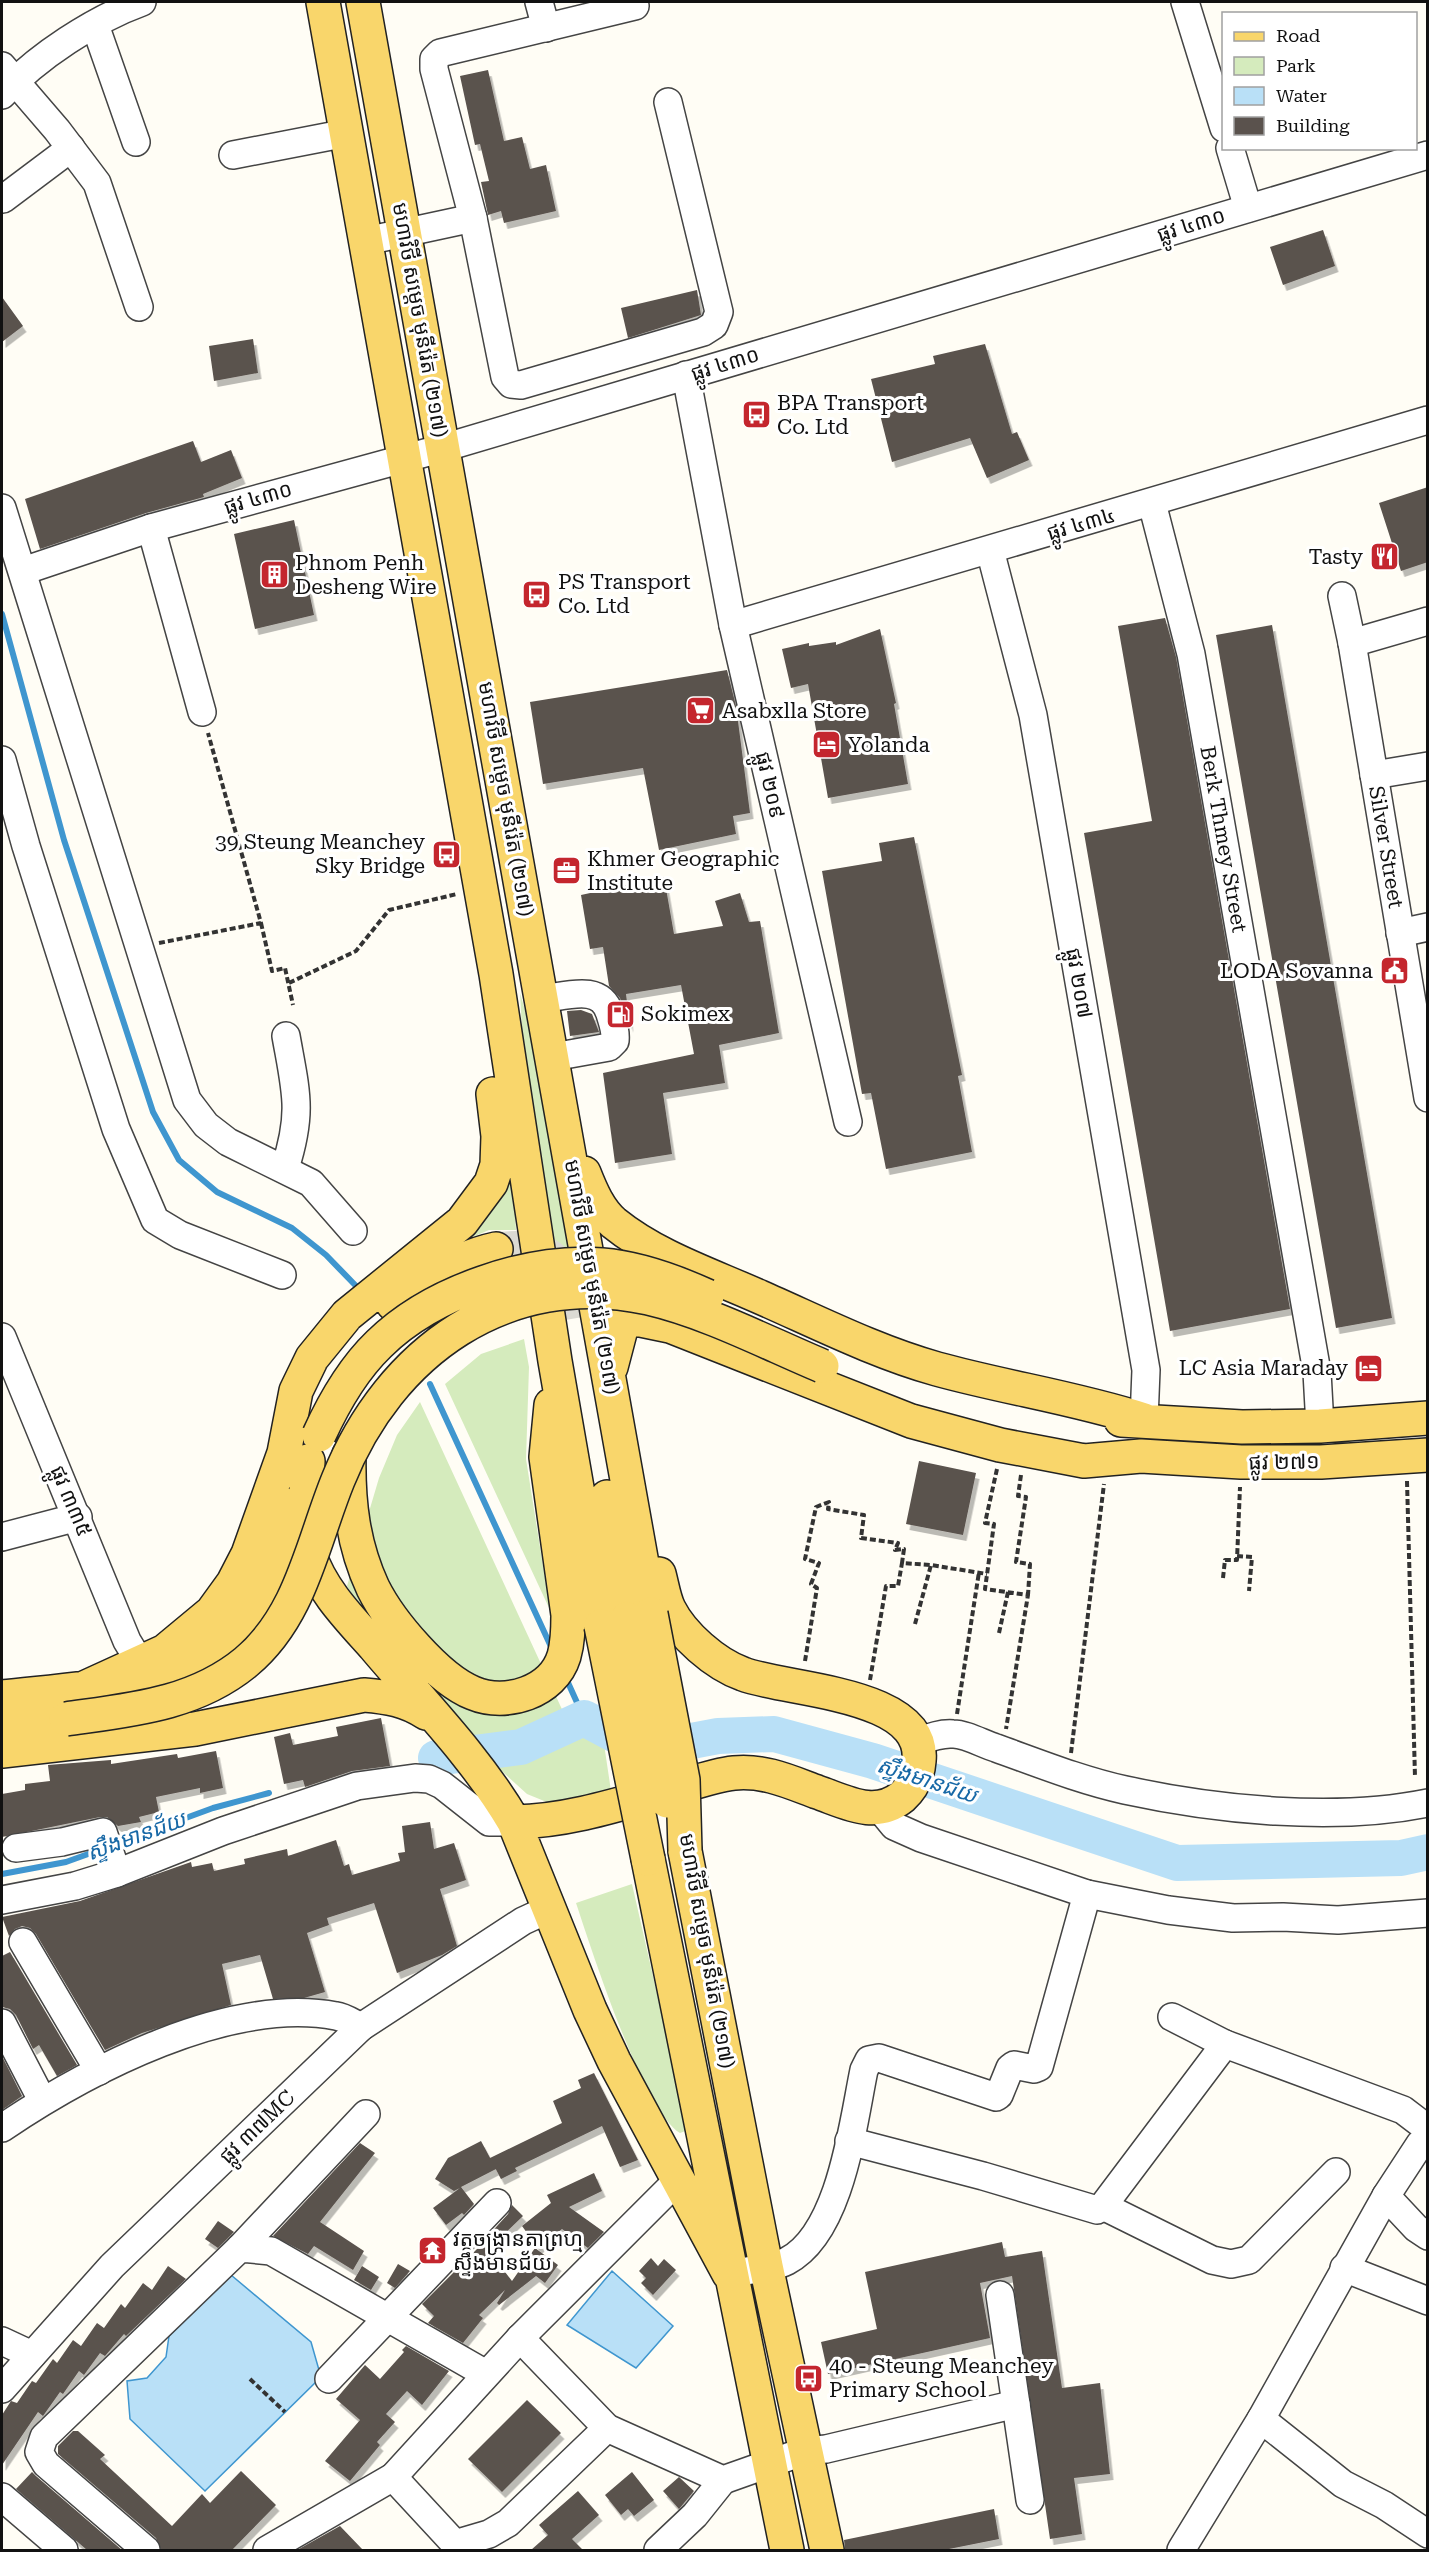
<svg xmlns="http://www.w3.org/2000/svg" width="1429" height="2552" font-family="'Roboto Serif','Noto Sans Khmer',serif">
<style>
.green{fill:#d5ebbd}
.water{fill:#b9e0f7;stroke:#3f96cf;stroke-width:1.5}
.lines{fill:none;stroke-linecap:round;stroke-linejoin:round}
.stream{stroke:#3f96cf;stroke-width:6}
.river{stroke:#b9e0f7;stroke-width:36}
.building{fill:#5a524d;filter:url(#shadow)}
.major-tunnel{stroke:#dbdad3;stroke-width:33;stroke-dasharray:33 16;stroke-linecap:butt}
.minor-casing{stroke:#444;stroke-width:30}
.major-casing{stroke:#222;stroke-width:36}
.path{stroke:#333;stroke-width:4;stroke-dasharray:6 3;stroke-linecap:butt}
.minor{stroke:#fff;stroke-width:27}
.major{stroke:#f9d66b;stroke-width:33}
.major-bridge-casing{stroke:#222;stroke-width:36;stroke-linecap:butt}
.major-bridge{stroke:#f9d66b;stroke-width:33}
.labels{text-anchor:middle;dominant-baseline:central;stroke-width:6;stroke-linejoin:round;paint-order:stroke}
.street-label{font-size:21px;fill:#111;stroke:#fff}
.poi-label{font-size:21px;fill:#111;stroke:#fff;text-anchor:start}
.water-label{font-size:22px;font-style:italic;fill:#1768a6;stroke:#fff}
</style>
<defs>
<filter id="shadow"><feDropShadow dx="3.5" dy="6" stdDeviation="0" flood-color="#0004"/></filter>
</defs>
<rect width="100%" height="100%" fill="#fffdf5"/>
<path class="green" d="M520,993L546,1082L579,1259L547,1240L525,1085Z
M511,1147L516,1230H489L461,1242Z
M524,1339L529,1367L526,1459L550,1610L445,1384L481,1354Z
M420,1402L566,1718L511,1739L478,1745L360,1607L347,1586L379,1478L397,1435Z
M585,1734L604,1744L611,1791L554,1805L527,1794L495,1765L525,1761Z
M632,1884L688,2130L680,2133C643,2111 591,1948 576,1903Z"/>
<path class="water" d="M612,2271L673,2326L636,2368L567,2325Z
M231,2275L311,2342L321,2377L205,2491L130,2419L127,2381L147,2378L166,2357L169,2336Z"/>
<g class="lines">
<path class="stream" d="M2,614L64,840L153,1112L179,1160L217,1192L292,1228L326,1255L358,1288
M430,1384L553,1651
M565,1676L584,1718
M115,1844L213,1808L269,1793
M2,1874L66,1862L102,1849"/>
<path class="river" d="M436,1758L521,1747L584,1718L644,1750L718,1736L774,1734L873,1761L1177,1863L1401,1858L1428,1852"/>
</g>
<path class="building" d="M488,70L504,141L522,137L530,169L546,165L556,211L504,223L501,211L488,215L481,182L489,181L480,144L475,145L460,76Z
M1323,230L1335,266L1283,285L1270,247Z
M697,290L701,315L628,338L621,308Z
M2,297L23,326L2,342Z
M253,339L258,373L214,381L209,346Z
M985,344L1012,434L1017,432L1029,460L987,478L970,438L892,462L871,379L935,364L933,356Z
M193,441L201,462L231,450L242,478L203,494L204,497L146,513L40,549L25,499Z
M1428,487V562L1401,571L1379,503Z
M294,520L314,615L255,629L234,534Z
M1165,618L1176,657L1290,1309L1170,1331L1084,833L1152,821L1118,626Z
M1272,625L1392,1318L1336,1328L1216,635Z
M880,629L896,703L894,704L908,784L828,798L808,684L791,688L782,649L809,643V646L836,642V645Z
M727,670L736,706L750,813L733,816L736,834L659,850L643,768L543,784L530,702Z
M914,837L962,1075L958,1076L972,1152L886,1169L871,1093L862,1094L822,871L882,861L879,843Z
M664,877L674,934L723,926L715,901L740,893L749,922L760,921L779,1033L719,1045L725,1083L663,1093L672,1154L615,1163L603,1073L694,1054L681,985L626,994L630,1027L620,998L609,986L603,947L590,949L581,895Z
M581,1010L592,1014L599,1032L570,1036L567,1011Z
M919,1461L976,1473L963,1535L906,1524Z
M381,1718L390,1766L352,1771L305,1787L303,1780L284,1784L274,1737L290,1733L293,1745L338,1736L336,1727Z
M216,1751L223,1788L200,1793V1788L156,1797L159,1812L139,1817L141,1822L118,1826L107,1817H100L2,1837V1794L25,1790V1784L50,1781L48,1765L111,1760V1764L177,1754L178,1758Z
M430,1822L434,1849L454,1843L466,1880L440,1889L457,1946L442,1955L397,1973L374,1903L327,1918L329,1925L307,1933L325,1992L304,1998L273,1999L260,1955L222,1964L231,2005L142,2033L105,2050L36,1934L30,1928L22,1926L15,1929L9,1936L2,1917L80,1901L191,1862L192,1867L212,1863L214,1871L245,1864L244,1859L287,1849L288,1856L336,1840L344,1866L349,1864L352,1875L400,1861L398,1853L405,1852L402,1826Z
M10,1952L77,2065L57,2076L39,2045L33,2049L16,2015L10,2009L2,2007V1956Z
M2,2056L22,2096L2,2110Z
M594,2073L638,2160L620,2167L602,2126L515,2168L517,2171L501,2179L490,2158L562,2123L553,2101L581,2088L578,2080Z
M481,2141L496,2169L461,2187L474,2204L464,2215L462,2213L446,2225L433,2208L460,2188L454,2191L435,2179L448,2158Z
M360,2143L375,2153L320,2222L364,2251L353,2270L314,2246L308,2254L273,2236Z
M594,2173L602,2191L569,2207L604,2232L588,2248L562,2229L538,2248L522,2226L551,2203L547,2195Z
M512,2205L523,2216L493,2245L486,2238L508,2214Z
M218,2221L234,2232L218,2248L205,2239Z
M1002,2242L1005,2257L1042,2251L1062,2388L1100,2383L1110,2474L1074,2478L1082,2534L1050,2539L1012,2276L980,2283L990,2338L828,2374L821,2342L877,2329L865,2272Z
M483,2243L512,2281L535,2248L558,2265L545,2283L536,2276L499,2305L497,2303L505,2290L479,2315L483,2318L463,2343L428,2323L434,2316L422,2304Z
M651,2258L658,2266L664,2259L676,2270L653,2295L641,2283L646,2278L639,2271Z
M398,2264L410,2271L395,2288L387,2283Z
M168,2266L186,2279L126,2336L124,2334L105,2356L100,2353L84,2375L79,2371L63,2394L60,2392L43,2416L38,2412L2,2465V2415L11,2401L17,2403L32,2381L36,2383L53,2359L57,2363L73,2340L81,2346L97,2323L104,2328L121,2304L125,2308L143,2283L152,2290Z
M362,2266L379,2277L371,2290L354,2280Z
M406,2346L449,2371L422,2405L407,2391L386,2414L395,2422L377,2442L380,2445L350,2481L325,2461L360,2420L336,2399L365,2365L380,2379L404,2352L402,2350Z
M527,2400L561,2433L502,2492L468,2459Z
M73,2431H78L105,2455L100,2459L172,2526L202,2494L210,2503L241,2471L276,2505L232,2550H161L156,2538L58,2454V2446Z
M32,2472L36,2476L122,2550H87L16,2489Z
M632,2472L654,2500L634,2516L628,2509L621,2515L605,2495Z
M679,2477L694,2491L679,2509L663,2491Z
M578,2491L599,2515L572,2539L583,2550H531L548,2535L539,2525Z
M994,2509L999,2539L944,2550H845L844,2540Z
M340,2526L363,2550H298L299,2549Z"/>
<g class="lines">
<path class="major-tunnel" d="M496,1249C556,1241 568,1265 577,1318"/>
<defs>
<g id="minor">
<path d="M539,2L546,28"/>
<path d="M1185,2L1224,128"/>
<path d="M95,25L136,142"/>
<path d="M2,66L57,130L97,183L139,307"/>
<path d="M2,95C36,57 95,19 142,2"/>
<path d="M1230,148L1248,208"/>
<path d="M233,155L347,133"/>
<path d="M3,199L71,148"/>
<path d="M473,218L505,377L511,384L521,385L703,332L714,325L719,312L668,102"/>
<path d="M366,241L473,218L434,69V59L440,53L635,6"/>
<path d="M686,375L733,625L848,1122"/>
<path id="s1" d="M1152,503L1191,654L1317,1372L1320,1426"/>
<path d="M2,508L187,1100L206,1125L228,1142L311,1183L353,1231"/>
<path d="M151,528L202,712"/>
<path d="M990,550L1033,715L1146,1370L1144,1420"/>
<path d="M23,571L151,528L443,448L1428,155"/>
<path id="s2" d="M1342,596L1352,643L1428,1098"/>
<path d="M733,625L1428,420"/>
<path d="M1352,643L1428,621"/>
<path d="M2,760L26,846L116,1129L155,1220L180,1235L282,1275"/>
<path d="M1374,775L1428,766"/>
<path d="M1400,933L1428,927"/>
<path d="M542,999C567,996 601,983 610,1014C613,1024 616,1031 615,1041L609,1047L553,1057"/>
<path d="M285,1168C303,1112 296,1092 286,1036"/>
<path d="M2,1337L127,1641L141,1664"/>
<path d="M2,1537L78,1517"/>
<path d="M917,1742C928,1738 940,1733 953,1734C966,1734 983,1744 996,1748C1038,1763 1080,1780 1125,1790C1217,1810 1335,1822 1428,1803"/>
<path d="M880,1809L894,1826L921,1838L1087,1894L1168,1910L1233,1918L1283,1917L1338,1920L1428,1913"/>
<path d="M16,1848L62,1842L103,1832L117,1873"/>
<path d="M2,1900L75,1886L117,1873L223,1831L357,1786L415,1778L429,1779L442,1785L489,1822H514"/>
<path d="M23,1942L99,2071"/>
<path d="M1172,2017L1225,2044L1403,2110L1428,2129"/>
<path d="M2,2023L42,2100"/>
<path d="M2,2128C88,2070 229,1996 336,2016C344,2017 353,2023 361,2027"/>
<path d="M849,2141L983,2176L1097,2210L1103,2206L1225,2044"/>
<path d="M1386,2196L1416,2228L1428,2236"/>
<path d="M1103,2206L1212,2260L1231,2264L1249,2260L1336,2172"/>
<path d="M240,2248L366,2114"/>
<path d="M1344,2268L1428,2301"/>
<path d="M729,2274C747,2270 771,2269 787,2261C841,2233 853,2123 864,2070L869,2060L879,2058L996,2097L999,2095L1010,2068L1014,2065L1034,2069L1039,2067L1087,1894"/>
<path d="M1000,2295L1030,2500"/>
<path d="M520,2338L607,2428L723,2480L805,2451L826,2449L1016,2404"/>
<path d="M2,2341L32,2355"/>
<path d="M329,2379L497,2203"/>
<path d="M2,2389L112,2266L361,2027L523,1921L549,1909"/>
<path d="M1261,2419L1343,2484L1384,2505L1428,2534"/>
<path d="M393,2477L455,2544L489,2534L508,2523L607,2428"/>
<path d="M2,2497L64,2550"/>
<path d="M146,2550L46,2464L39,2452L44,2437L240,2248L271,2251L486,2374"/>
<path d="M267,2550L393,2477L520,2338L678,2180"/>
<path d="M658,2550L695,2515L723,2480"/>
<path d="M1181,2550L1261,2419L1386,2196L1420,2144L1428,2137"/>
</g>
<path id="major" d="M323,2L496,974L555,1361L601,1626
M363,2L651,1614
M584,1173C591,1191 599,1210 614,1223C656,1257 711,1275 760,1297C817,1322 876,1352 937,1369C1006,1388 1076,1398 1144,1420
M393,1304C424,1279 458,1257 496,1249
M611,1367L622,1325L631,1320H641L670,1326L911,1421L1000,1445L1084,1461L1141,1456L1241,1462H1321L1428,1455
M1121,1420L1242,1427L1320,1426L1428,1418
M349,1455C348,1502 353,1545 373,1588C390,1622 438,1679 473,1693C506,1707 553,1692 564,1656C568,1642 568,1629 568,1615L546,1457L551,1405
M308,1461C307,1491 300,1524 309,1553C321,1590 349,1618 374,1646C422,1703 476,1757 514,1822L590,2010L614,2061L729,2274
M607,1497L627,1619
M84,1688L165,1651L212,1612L233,1583L248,1554L284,1453L296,1391L312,1358L347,1315L462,1222L491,1183L497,1165L498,1136L493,1094
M2,1697C160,1680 252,1684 296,1504
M2,1726L66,1719
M2,1751L195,1729L364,1695C388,1697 406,1700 426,1713
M514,1822C569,1821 620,1804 673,1789C693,1783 714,1775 734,1773C765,1770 790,1782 817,1792C846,1802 875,1819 902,1797C912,1788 918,1775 919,1761C926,1692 787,1691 743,1674C715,1664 682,1635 669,1609C664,1599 662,1585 659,1574
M685,1851L766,2266L827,2550
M648,1859L787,2550"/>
</defs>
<use href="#minor" class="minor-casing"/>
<use href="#major" class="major-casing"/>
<path class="path" d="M261,923L272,971L285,968L293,1005
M159,943L261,923L208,733
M289,983L356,951L389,910L457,894
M997,1469L985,1523L994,1524L985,1589L1028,1595L1006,1729
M1021,1475L1018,1496L1026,1497L1016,1562L1030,1564L1028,1595
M1407,1481L1415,1777
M1237,1556L1252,1557L1249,1591
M1223,1578L1225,1560H1237L1240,1487
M915,1624L931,1565L987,1574
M999,1633L1008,1592
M805,1661L817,1588L811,1584L819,1563L805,1559L816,1507L829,1502L828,1509L864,1515L861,1538L898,1543L895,1550L904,1549L902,1563L931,1565
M870,1680L886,1586H898L902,1563
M957,1714L979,1572
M1071,1753L1104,1484
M250,2379L285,2412"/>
<use href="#minor" class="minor"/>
<use href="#major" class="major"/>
<defs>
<path id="major-bridge" d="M319,1435C334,1402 352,1370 379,1344C432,1292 529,1259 602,1265C639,1268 674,1281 707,1296
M651,1614L683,1780L685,1851
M627,1619L661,1785L667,1801
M601,1626L648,1859
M66,1719C129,1710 194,1705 246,1662C301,1616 312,1544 338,1480C389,1352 506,1267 648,1298C708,1312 765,1342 822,1366"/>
</defs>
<use href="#major-bridge" class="major-bridge-casing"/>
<use href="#major-bridge" class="major-bridge"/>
</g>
<defs>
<symbol id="bus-square" viewBox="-11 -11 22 22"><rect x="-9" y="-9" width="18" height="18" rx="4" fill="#c4262e" stroke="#fff"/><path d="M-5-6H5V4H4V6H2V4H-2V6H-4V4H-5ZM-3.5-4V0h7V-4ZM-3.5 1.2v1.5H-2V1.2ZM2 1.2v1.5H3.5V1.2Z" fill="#fff"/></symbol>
<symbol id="restaurant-square" viewBox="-11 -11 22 22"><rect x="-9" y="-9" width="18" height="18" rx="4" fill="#c4262e" stroke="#fff"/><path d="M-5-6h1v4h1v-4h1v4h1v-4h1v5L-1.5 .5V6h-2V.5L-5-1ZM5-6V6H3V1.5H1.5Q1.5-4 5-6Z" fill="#fff"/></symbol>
<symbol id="building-square" viewBox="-11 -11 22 22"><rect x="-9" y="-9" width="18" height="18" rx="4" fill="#c4262e" stroke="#fff"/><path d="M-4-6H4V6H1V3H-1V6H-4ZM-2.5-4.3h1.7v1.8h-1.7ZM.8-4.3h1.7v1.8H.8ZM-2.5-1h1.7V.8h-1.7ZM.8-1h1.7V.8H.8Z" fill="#fff"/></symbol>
<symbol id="supermarket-square" viewBox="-11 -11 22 22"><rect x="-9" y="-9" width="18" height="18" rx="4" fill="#c4262e" stroke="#fff"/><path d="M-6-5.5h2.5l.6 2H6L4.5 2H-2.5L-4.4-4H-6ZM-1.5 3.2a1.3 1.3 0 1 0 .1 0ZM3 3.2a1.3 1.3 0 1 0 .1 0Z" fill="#fff"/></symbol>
<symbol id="hotel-square" viewBox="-11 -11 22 22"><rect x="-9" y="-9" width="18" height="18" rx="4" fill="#c4262e" stroke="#fff"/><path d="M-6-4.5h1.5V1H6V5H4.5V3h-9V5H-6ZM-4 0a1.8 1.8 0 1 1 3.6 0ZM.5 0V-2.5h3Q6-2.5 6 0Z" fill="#fff"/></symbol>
<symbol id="office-square" viewBox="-11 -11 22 22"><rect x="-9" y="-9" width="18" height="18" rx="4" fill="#c4262e" stroke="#fff"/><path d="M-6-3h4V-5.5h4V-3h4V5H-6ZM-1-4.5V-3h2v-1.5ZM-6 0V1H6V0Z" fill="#fff"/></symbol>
<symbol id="civic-square" viewBox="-11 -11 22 22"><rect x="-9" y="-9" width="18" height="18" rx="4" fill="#c4262e" stroke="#fff"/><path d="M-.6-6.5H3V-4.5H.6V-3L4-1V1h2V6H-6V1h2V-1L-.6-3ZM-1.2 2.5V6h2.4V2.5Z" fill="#fff"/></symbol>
<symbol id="fuel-square" viewBox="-11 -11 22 22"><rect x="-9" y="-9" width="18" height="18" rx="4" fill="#c4262e" stroke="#fff"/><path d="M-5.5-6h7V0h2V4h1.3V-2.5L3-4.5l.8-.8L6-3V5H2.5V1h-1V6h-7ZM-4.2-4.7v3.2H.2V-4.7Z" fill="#fff"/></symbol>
<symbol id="temple-square" viewBox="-11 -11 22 22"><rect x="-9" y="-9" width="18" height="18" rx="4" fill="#c4262e" stroke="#fff"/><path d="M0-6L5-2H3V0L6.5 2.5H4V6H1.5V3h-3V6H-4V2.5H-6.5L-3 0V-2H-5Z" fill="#fff"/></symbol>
</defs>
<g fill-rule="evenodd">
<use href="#bus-square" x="740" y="398" width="33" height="33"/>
<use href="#restaurant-square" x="1368" y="540" width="33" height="33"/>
<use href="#building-square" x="258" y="558" width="33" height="33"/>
<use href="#bus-square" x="520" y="578" width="33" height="33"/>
<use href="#supermarket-square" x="684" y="694" width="33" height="33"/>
<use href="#hotel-square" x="810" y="728" width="33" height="33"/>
<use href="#bus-square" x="430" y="838" width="33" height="33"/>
<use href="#office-square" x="550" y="854" width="33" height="33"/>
<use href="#civic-square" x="1378" y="954" width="33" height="33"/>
<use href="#fuel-square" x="604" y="998" width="33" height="33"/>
<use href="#hotel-square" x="1352" y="1352" width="33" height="33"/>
<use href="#temple-square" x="416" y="2234" width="33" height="33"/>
<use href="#bus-square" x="792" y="2362" width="33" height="33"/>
</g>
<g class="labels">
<g class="street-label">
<text transform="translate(1191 225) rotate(-17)">ផ្លូវ ៤៣០</text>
<text transform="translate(420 320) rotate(80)">មហាវិថី សម្តេច មុនីរ៉េត (២១៧)</text>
<text transform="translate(725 364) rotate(-17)">ផ្លូវ ៤៣០</text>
<text transform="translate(258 498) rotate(-16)">ផ្លូវ ៤៣០</text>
<text transform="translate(1081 524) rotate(-16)">ផ្លូវ ៤៣៤</text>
<text transform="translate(770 785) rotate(77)">ផ្លូវ ២០៩</text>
<text transform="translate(506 799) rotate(80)">មហាវិថី សម្តេច មុនីរ៉េត (២១៧)</text>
<text stroke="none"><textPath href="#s1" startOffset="344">Berk Thmey Street</textPath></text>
<text stroke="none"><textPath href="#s2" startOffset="255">Silver Street</textPath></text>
<text transform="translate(1079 983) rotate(80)">ផ្លូវ ២០៧</text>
<text transform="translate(592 1277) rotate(80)">មហាវិថី សម្តេច មុនីរ៉េត (២១៧)</text>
<text transform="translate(1284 1462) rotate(-1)">ផ្លូវ ២៧១</text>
<text transform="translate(71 1501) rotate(67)">ផ្លូវ ៣៣៥</text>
<text transform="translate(707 1951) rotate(80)">មហាវិថី សម្តេច មុនីរ៉េត (២១៧)</text>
<text transform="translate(257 2127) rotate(-44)">ផ្លូវ ៣៧MC</text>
</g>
<g class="poi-label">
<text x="777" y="403">BPA Transport<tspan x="777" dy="24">Co. Ltd</tspan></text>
<text x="1363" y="557" text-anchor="end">Tasty</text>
<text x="295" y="563">Phnom Penh<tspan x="295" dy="24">Desheng Wire</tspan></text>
<text x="558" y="582">PS Transport<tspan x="558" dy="24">Co. Ltd</tspan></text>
<text x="722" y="711">Asabxlla Store</text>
<text x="848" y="745">Yolanda</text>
<text x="425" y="842" text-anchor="end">39 Steung Meanchey<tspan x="425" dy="24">Sky Bridge</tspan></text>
<text x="587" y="859">Khmer Geographic<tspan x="587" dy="24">Institute</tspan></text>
<text x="1373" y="971" text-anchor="end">LODA Sovanna</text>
<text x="641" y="1014">Sokimex</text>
<text x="1348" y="1368" text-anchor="end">LC Asia Maraday</text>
<text x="453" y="2239">វត្តចង្ក្រានតាព្រហ្ម<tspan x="453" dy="24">ស្ទឹងមានជ័យ</tspan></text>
<text x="829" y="2366">40 - Steung Meanchey<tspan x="829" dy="24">Primary School</tspan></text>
</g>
<g class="water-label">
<text transform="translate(927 1780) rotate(18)">ស្ទឹងមានជ័យ</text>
<text transform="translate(136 1836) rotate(-20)">ស្ទឹងមានជ័យ</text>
</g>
</g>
<rect width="1429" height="2552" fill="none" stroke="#111111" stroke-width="6"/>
<rect x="1222" y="12" width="195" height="138" fill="#ffffff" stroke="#a0a0a0" stroke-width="1.5"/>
<rect x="1234" y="32" width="30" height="9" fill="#f9d66b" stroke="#a0a0a0" stroke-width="1.5"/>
<text x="1276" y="42" font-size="18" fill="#111111">Road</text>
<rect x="1234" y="57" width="30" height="18" fill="#d5ebbd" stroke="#a0a0a0" stroke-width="1.5"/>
<text x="1276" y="72" font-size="18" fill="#111111">Park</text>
<rect x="1234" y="87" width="30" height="18" fill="#b9e0f7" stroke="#a0a0a0" stroke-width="1.5"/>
<text x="1276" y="102" font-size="18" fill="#111111">Water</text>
<rect x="1234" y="117" width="30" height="18" fill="#5a524d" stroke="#a0a0a0" stroke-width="1.5"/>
<text x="1276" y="132" font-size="18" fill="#111111">Building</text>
</svg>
